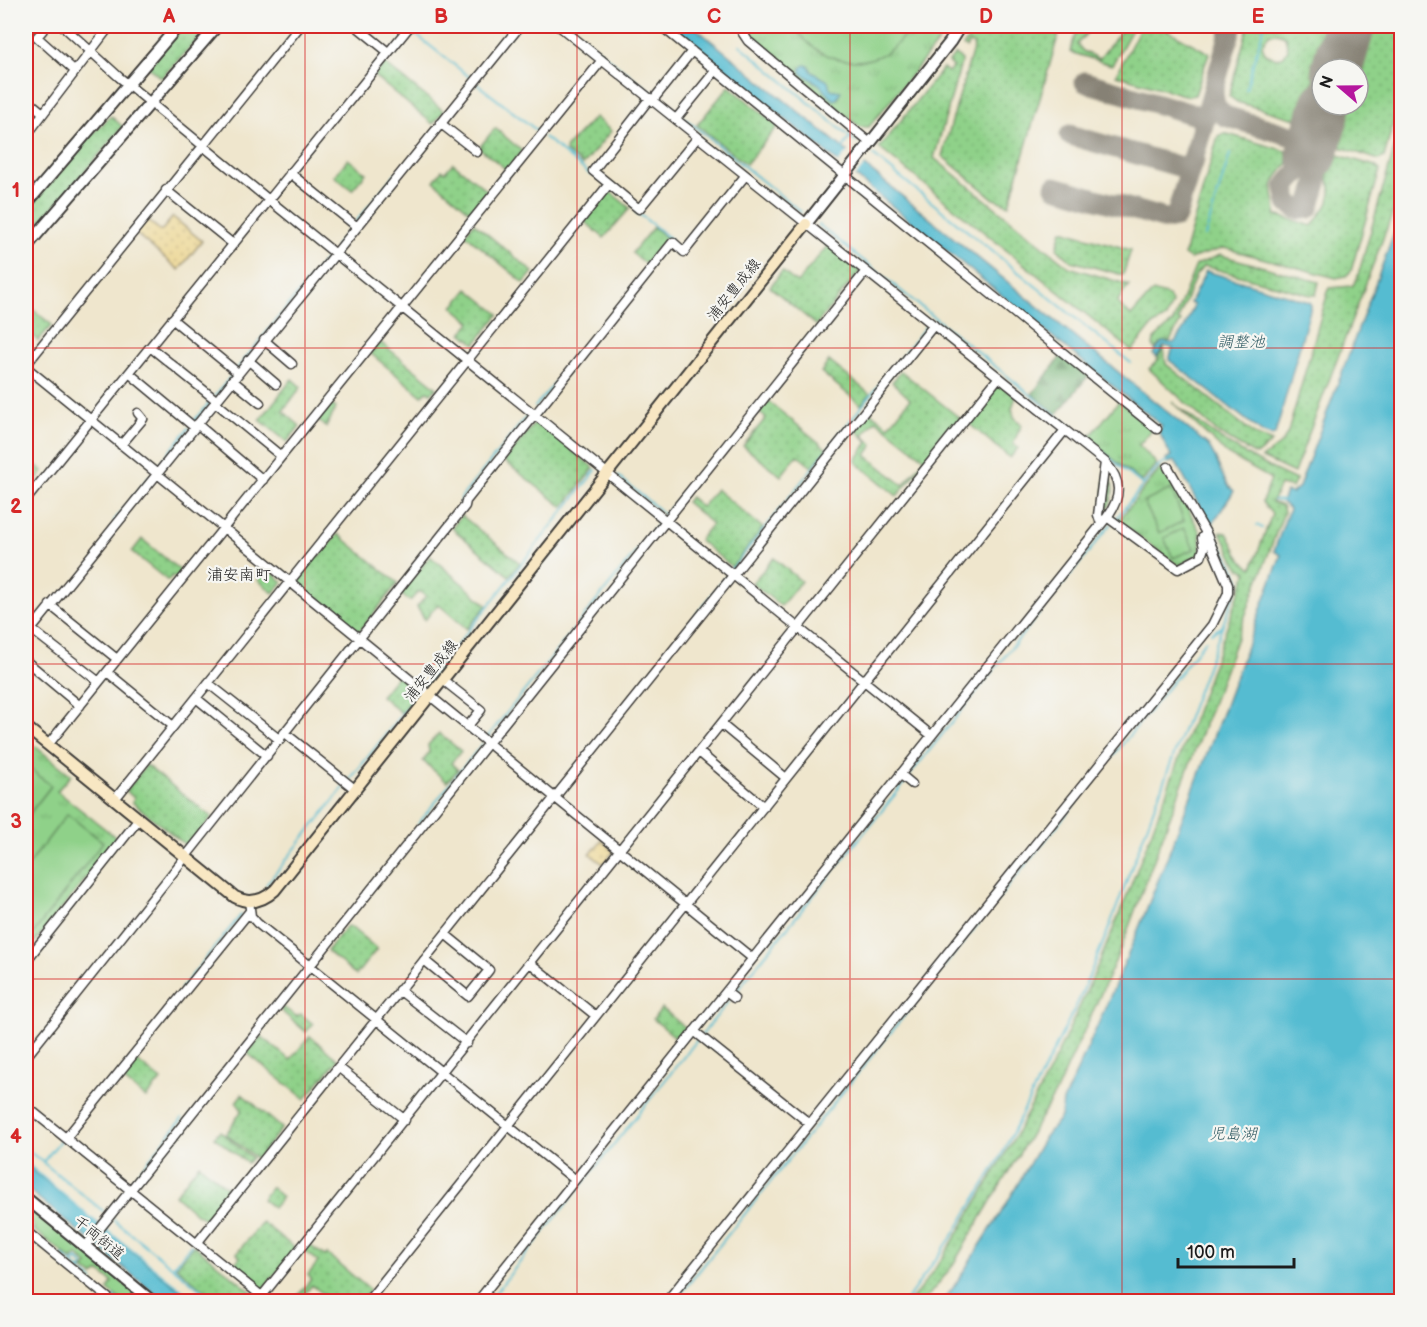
<svg xmlns="http://www.w3.org/2000/svg" width="1427" height="1327" font-family="'Balsamiq Sans','Klee One',sans-serif">
<style>
.grass{fill:url(#grass-dots);stroke:#567652;stroke-width:1.5;fill-rule:evenodd}
.forest{fill:url(#forest-firs);stroke:#486848;stroke-width:1.5}
.sand{fill:url(#sand-dots);stroke:#857b5d;stroke-width:1.5}
.park{fill:url(#park-tufts);stroke:#567652;stroke-width:1.5}
.garden{fill:#8fd189;stroke:#567652;stroke-width:1.5}
.water{fill:#54bcd1;stroke:#386c76;stroke-width:1.5}
.pier{fill:#efe6cd}
.lines{fill:none;stroke-linecap:round;stroke-linejoin:round}
.stream{stroke:#54bcd1;stroke-width:2}
.taxiway{stroke:#868174;stroke-width:21}
.runway{stroke:#868174;stroke-width:52}
.minor-casing{stroke:#3c3a37;stroke-width:11}
.tertiary-casing{stroke:#3c3a37;stroke-width:14}
.secondary-casing{stroke:#3c3a37;stroke-width:14}
.minor{stroke:#fff;stroke-width:8}
.tertiary{stroke:#fff;stroke-width:10}
.secondary{stroke:#f8e7c3;stroke-width:10}
.grid{fill:none;stroke:#d62828;stroke-width:1.5;stroke-opacity:0.55}
.labels{text-anchor:middle;dominant-baseline:central;stroke-width:4.5;stroke-linejoin:round;paint-order:stroke}
.street-label{font-size:15px;fill:#1c1c1c;stroke:#f6f6f2}
.water-label{font-size:16px;font-style:italic;fill:#325c64;stroke:#f6f6f2}
.neighbourhood-label{font-size:16px;fill:#1c1c1c;stroke:#f6f6f2}
.neatline{fill:none;stroke:#d62828;stroke-width:2}
.grid-label{font-size:20px;text-anchor:middle;font-weight:bold;fill:#d62828}
</style>
<defs>
<pattern id="grass-dots" width="8" height="8" patternUnits="userSpaceOnUse" patternTransform="scale(1.5)"><rect width="8" height="8" fill="#8fd189"/><path d="M2 2h.1M6 6h.1" fill="none" stroke="#7bb376" stroke-width="1.8" stroke-linecap="round"/></pattern>
<pattern id="forest-firs" width="22" height="20" patternUnits="userSpaceOnUse" patternTransform="scale(1.5)"><rect width="22" height="20" fill="#73b375"/><path d="M5 1l3.5 6h-7zM16 11l3.5 6h-7z" fill="#5e915f"/></pattern>
<pattern id="sand-dots" width="8" height="8" patternUnits="userSpaceOnUse" patternTransform="scale(1.5)"><rect width="8" height="8" fill="#eeda9e"/><path d="M2 2h.1M6 6h.1" fill="none" stroke="#ccba88" stroke-width="1.8" stroke-linecap="round"/></pattern>
<pattern id="park-tufts" width="24" height="20" patternUnits="userSpaceOnUse" patternTransform="scale(1.5)"><rect width="24" height="20" fill="#8fd189"/><path d="M3 7l-1-3M5 7V3M7 7l1-3M15 17l-1-3M17 17v-4M19 17l1-3" fill="none" stroke="#7bb376"/></pattern>
</defs>
<rect width="100%" height="100%" fill="#f6f6f2"/>
<filter id="ink" filterUnits="userSpaceOnUse"><feTurbulence type="fractalNoise" baseFrequency=".0167" numOctaves="2"/><feDisplacementMap in="SourceGraphic" scale="12" xChannelSelector="R" yChannelSelector="G"/><feConvolveMatrix kernelMatrix="1 2 1 2 8 2 1 2 1" color-interpolation-filters="sRGB"/></filter>
<filter id="wash" filterUnits="userSpaceOnUse"><feTurbulence type="fractalNoise" baseFrequency=".008" numOctaves="4" result="noise"/><feDisplacementMap in="SourceGraphic" scale="24" xChannelSelector="R" yChannelSelector="G"/><feGaussianBlur stdDeviation="1.35" result="paint"/><feColorMatrix in="noise" values="0 0 0 0 0 0 0 0 0 0 0 0 0 0 0 0 0 1.4 0 .05"/><feComposite in="paint" operator="in"/></filter>
<g filter="url(#wash)">
<rect width="100%" height="100%" fill="#efe6cd"/>
<path class="grass" d="M184,26H211L161,78L148,67Z
M978,26H1061L1009,205L994,199L942,156L974,45L969,43L966,48L963,46Z
M1078,26H1093L1077,44L1083,51L1099,59L1125,26H1134L1112,65L1070,52Z
M1141,26H1160L1209,53L1195,95L1187,96L1116,75Z
M1248,26H1328L1302,121L1237,102L1229,96ZM1277,33L1285,36L1288,49L1284,56L1276,59L1265,53L1262,45L1269,34Z
M1371,26H1401V95L1384,157L1379,160L1337,146L1349,105H1358V73Z
M955,54L962,60L934,158L1069,267L1129,285L1117,302L1131,316L1153,291L1169,296L1172,303L1166,318L1152,326L1132,351L879,148L943,68L948,72L953,67L949,62Z
M384,63L444,111L433,124L374,76Z
M729,86L778,126L746,164L697,125Z
M111,116L123,127L26,239V212L84,142Z
M595,117L611,131L583,165L566,152L565,148Z
M1401,125V191L1294,473L1262,458L1282,443L1288,432L1329,288L1352,286L1357,279Z
M495,128L522,151L507,170L479,148Z
M1224,133L1293,153C1288,168 1277,172 1273,186C1271,197 1278,205 1275,215L1312,226L1329,202L1331,187L1327,177L1335,154L1375,166L1380,170L1351,271L1346,276L1336,278L1224,248L1190,259L1184,255L1218,136Z
M348,159L366,173L352,190L334,176Z
M453,163L489,192L472,213L434,181L442,170L445,172Z
M608,190L630,208L604,238L584,221Z
M474,223L533,272L524,283L465,234Z
M653,227L669,240L648,264H645L632,253Z
M1062,230L1131,250L1123,275L1071,261L1057,248Z
M828,245L860,271L816,325L770,287L782,271L797,283Z
M1220,255L1319,282L1316,295H1310L1204,266L1196,275L1178,320L1181,321L1170,341L1162,342L1155,349L1153,347L1154,339L1173,322L1196,265Z
M468,289L499,314L475,344L462,333L471,322L453,307Z
M26,304L52,325L38,341L26,330Z
M379,341L437,388L431,393L427,391L422,396L370,353Z
M1164,348L1166,364L1257,436L1272,442L1256,455L1218,433L1149,369L1159,359L1157,358Z
M829,361L870,394L861,405L821,372Z
M901,371L961,419L897,496L857,463L856,460L868,442L855,429L869,411L889,426L910,399L892,382ZM876,420L925,459L903,485L866,455L873,445L863,435Z
M292,379L301,387L283,411L300,426L287,442L260,420Z
M1001,384L1016,397L1012,408L1014,417L1022,425L1013,443L1018,448L1010,458L968,423L997,385Z
M768,401L827,449L812,467L797,455L781,476L743,446L766,418L758,412Z
M1172,402C1214,436 1247,458 1296,480L1292,488L1280,485L1272,502L1282,506L1284,512L1121,948L1095,1007L1056,1092L951,1268L924,1301H910C939,1268 962,1226 985,1188C1101,997 1169,781 1247,572L1239,568L1220,532L1227,533L1242,561L1252,568L1272,514L1262,502L1271,479L1227,454Z
M329,403L336,408L326,427L316,419Z
M540,423L594,468L563,507L504,461L534,424Z
M26,457L43,471L31,486L26,482Z
M716,489L763,528L732,567L699,540L712,524L686,502L690,497L702,507Z
M461,515L520,563L509,576L452,528Z
M338,534L398,583L359,632L294,581L316,554L320,556Z
M142,539L182,572L177,578L172,576L168,581L132,552Z
M430,556L487,605L467,629L438,604L425,620L417,607L426,596L419,591L410,601L399,593Z
M774,558L801,581L781,606L752,583Z
M268,569L283,582L273,593L258,580Z
M398,675L418,692L401,713L381,696Z
M439,733L461,751L451,763L458,770L447,782L423,761L429,752L428,745Z
M146,765L212,817L188,847L132,802L134,798L126,791Z
M347,926L351,927L377,949L356,975L327,951Z
M283,1007L296,1016L301,1014L313,1024L306,1032L280,1010Z
M662,1008L689,1031L680,1041L653,1019Z
M261,1036L290,1060L310,1036L338,1060L305,1099L247,1053Z
M133,1058L161,1080L146,1098L118,1076Z
M242,1094L282,1128L257,1159L226,1134L242,1110L236,1102Z
M220,1131L252,1158L247,1163L214,1137Z
M199,1164L232,1192L208,1221L196,1214L175,1195Z
M271,1187L282,1197L273,1208L262,1199Z
M262,1222L296,1249L262,1290L233,1266L240,1257L237,1253Z
M308,1244L325,1256L327,1254L370,1290L361,1301H334L330,1298L325,1301L328,1298L312,1285L299,1301L293,1302L311,1279L308,1275L318,1262L303,1250Z
M194,1245L258,1297L254,1301H218L176,1267Z"/>
<path class="forest" d="M1062,355L1088,376L1057,414L1032,394Z"/>
<path class="sand" d="M173,217L202,241L179,270L135,233L146,219L161,231Z
M602,840L614,851L603,864L590,854Z"/>
<path class="park" d="M742,26H948L939,41L869,127H860L747,34Z
M1119,401L1153,429L1139,445L1157,464L1142,482L1088,439Z
M1160,469L1178,489L1200,532L1201,553L1179,566L1118,521Z
M26,739L71,775L57,791L118,839L26,953Z"/>
<path class="garden" d="M795,26H909C887,75 819,70 795,26Z
M1106,470C1117,485 1114,503 1102,516Z
M1171,489L1184,521L1159,533L1144,502Z
M1184,528L1194,549L1173,558L1164,538Z
M26,765L51,786L26,818Z
M67,814L103,842L26,943V868Z
M26,1204L145,1301H122L108,1290L112,1282L100,1272L93,1276L84,1269L88,1265L77,1255L72,1260L34,1230L33,1225L26,1219Z"/>
<path class="water" d="M671,26H693L1208,445C1219,459 1220,480 1234,491L1213,523L1207,527L1202,517L1203,513L1175,461L1168,463L1166,459L1171,456L1159,432L1162,426Z
M805,65L809,66L812,72L828,81L830,89L841,91L837,99L833,100L819,84L801,73V68Z
M1401,215V1290L1393,1302L942,1301L953,1288L1004,1208L1044,1138L1061,1117L1063,1101C1147,924 1212,739 1281,555L1274,551L1289,509L1282,502L1286,492L1292,493L1299,487Z
M1206,271L1310,302L1311,306L1275,435L1271,436L1263,433L1169,360L1173,348L1164,346L1157,357L1153,354L1162,342L1174,343L1184,329L1194,305L1190,303Z
M26,1165L193,1301H164L26,1188Z"/>
<path class="pier" d="M851,148L868,162L854,178L837,164Z"/>
<g class="lines">
<path class="stream" d="M568,26L655,95
M410,30L472,79
M740,45L850,137L843,148
M477,84L540,133
M1246,89L1264,26
M659,98L678,113
M683,117L801,212
M544,137L591,175
M850,137L856,142
M873,155L1131,363
M635,211L671,239
M356,222L396,173
M819,225L1143,485
M1205,236L1230,154
M681,244L683,246L704,220
M335,247L352,226
M215,396L330,254
M535,407L590,340
M194,421L212,400
M159,465L189,428
M618,476L665,515L696,477
M1274,500L1283,501
M461,505V498L528,415
M1115,520L1158,467L1169,460
M114,521L151,475
M1257,525L1262,528
M731,568L732,569L926,326
M689,624L725,578
M1211,633L1222,627
M424,687L596,470
M486,739L659,523
M908,777L1111,524
M348,782L418,694
M418,824L482,744
M266,885L345,786
M181,989L241,915
M733,995L905,782
M702,1035L730,999
M26,1144L30,1152L103,1211
M43,1162L60,1141
M26,1163L99,1225
M131,1182L182,1119
M114,1220L216,1302
M26,1224L32,1231
M104,1228L197,1302
M62,1255L93,1281
M72,1263L77,1259L84,1265L81,1269
M173,1267L191,1245
M114,1297L119,1302
M492,1297L698,1039
M674,1302L1206,640
M905,1302L954,1234L1000,1158L1079,1000L1107,933L1240,579L1215,535"/>
<path class="taxiway" d="M1347,33L1348,26
M1085,82L1195,115L1204,114L1209,109
M1213,93L1215,106L1225,116L1315,143
M1070,135L1181,167H1189L1194,161
M1312,154L1317,183L1309,208L1297,209L1288,203L1285,188C1292,174 1306,171 1312,154Z
M1055,187L1166,219L1176,217L1232,26"/>
<path class="runway" d="M1337,69L1349,26
M1312,154L1326,105"/>
</g>
</g>
<g filter="url(#ink)">
<g class="lines">
<defs>
<path id="minor" d="M63,26L119,77L269,200L931,735
M356,26L388,52
M661,26L1157,429
M738,26L748,41L870,143
M43,30L37,37L75,71
M26,99L43,113
M653,100L692,51
M676,119L716,70
M440,123L477,152
M26,136L110,26
M290,173L356,226
M609,184L639,209L698,137
M166,190L233,244
M172,319L238,373
M264,340L292,364
M150,347L216,400
M248,360L276,384
M26,365L300,26
M26,367L752,958
M129,373L194,427
M232,380L260,403
M215,402L281,456
M197,424L263,480
M121,445L143,419L138,413
M26,500L410,26
M1107,517L1178,569L1201,557L1204,548L1202,538L1206,533
M1101,524L1098,515L1105,462
M50,605L117,659
M31,629L99,682
M26,636L520,26
M26,661L80,706
M107,672L173,726
M443,680L481,710L467,727
M208,683L280,740
M196,698L267,756
M721,724L786,778
M285,733L356,790
M48,745L602,60
M699,752L764,807
M900,774L912,784
M115,799L609,184L593,171L650,98
M249,901L251,916L257,923L575,1180
M424,960L468,996L489,970L445,934
M26,961L139,819
M530,963L596,1016
M399,990L467,1043
M726,992L734,998
M694,1031L809,1123
M26,1057L465,506L466,501L673,242L684,252L745,176
M338,1067L405,1120
M26,1106L269,1302
M66,1138L250,911
M26,1231L113,1302
M197,1243L934,325
M85,1247L866,271
M485,1292L491,1300
M262,1296L999,377
M367,1302L1065,430
M477,1302L1107,517C1122,497 1122,480 1105,462L559,26
M666,1302L1212,625L1228,593V585L1206,533L1168,467"/>
<path id="tertiary" d="M26,204L178,26
M806,224L950,42L960,26
M26,247L217,26
M26,1198L153,1302"/>
<path id="secondary" d="M26,727L235,897C250,905 263,901 275,890L806,224"/>
</defs>
<use href="#minor" class="minor-casing"/>
<use href="#tertiary" class="tertiary-casing"/>
<use href="#secondary" class="secondary-casing"/>
<use href="#minor" class="minor"/>
<use href="#tertiary" class="tertiary"/>
<use href="#secondary" class="secondary"/>
</g>
</g>
<path class="grid" d="M305,26V1302M577,26V1302M850,26V1302M1122,26V1302M26,348H1402M26,664H1402M26,979H1402"/>
<g class="labels">
<g class="street-label">
<text transform="translate(734 290) rotate(-51)">浦安豊成線</text>
<text transform="translate(431 671) rotate(-51)">浦安豊成線</text>
<text transform="translate(99 1238) rotate(39)">千両街道</text>
</g>
<g class="water-label">
<text x="1241" y="342">調整池</text>
<text x="1233" y="1134">児島湖</text>
</g>
<g class="neighbourhood-label">
<text x="239" y="575">浦安南町</text>
</g>
</g>
<rect width="1427" height="1327" fill="none" stroke="#f6f6f2" stroke-width="66"/>
<g transform="translate(1340 87) rotate(290)"><circle r="28" fill="#f6f6f2" stroke="#9f9f9c" stroke-width="1.5"/>
<path d="M0-4.5L10 22L0 15L-10 22Z" fill="#b5179e"/>
<text y="-9" font-size="16" font-weight="bold" text-anchor="middle" fill="#1c1c1c">N</text>
</g>
<path d="M1178 1258v9h116v-9" fill="none" stroke="#1c1c1c" stroke-width="3"/>
<text x="1187" y="1258" font-size="18" fill="#1c1c1c" stroke="#f6f6f2" stroke-width="4.5" paint-order="stroke">100 m</text>
<rect x="33" y="33" width="1361" height="1261" class="neatline"/>
<g class="grid-label">
<text x="169" y="23">A</text>
<text x="441" y="23">B</text>
<text x="714" y="23">C</text>
<text x="986" y="23">D</text>
<text x="1258" y="23">E</text>
<text x="16" y="197">1</text>
<text x="16" y="513">2</text>
<text x="16" y="828">3</text>
<text x="16" y="1143">4</text>
</g>
</svg>
